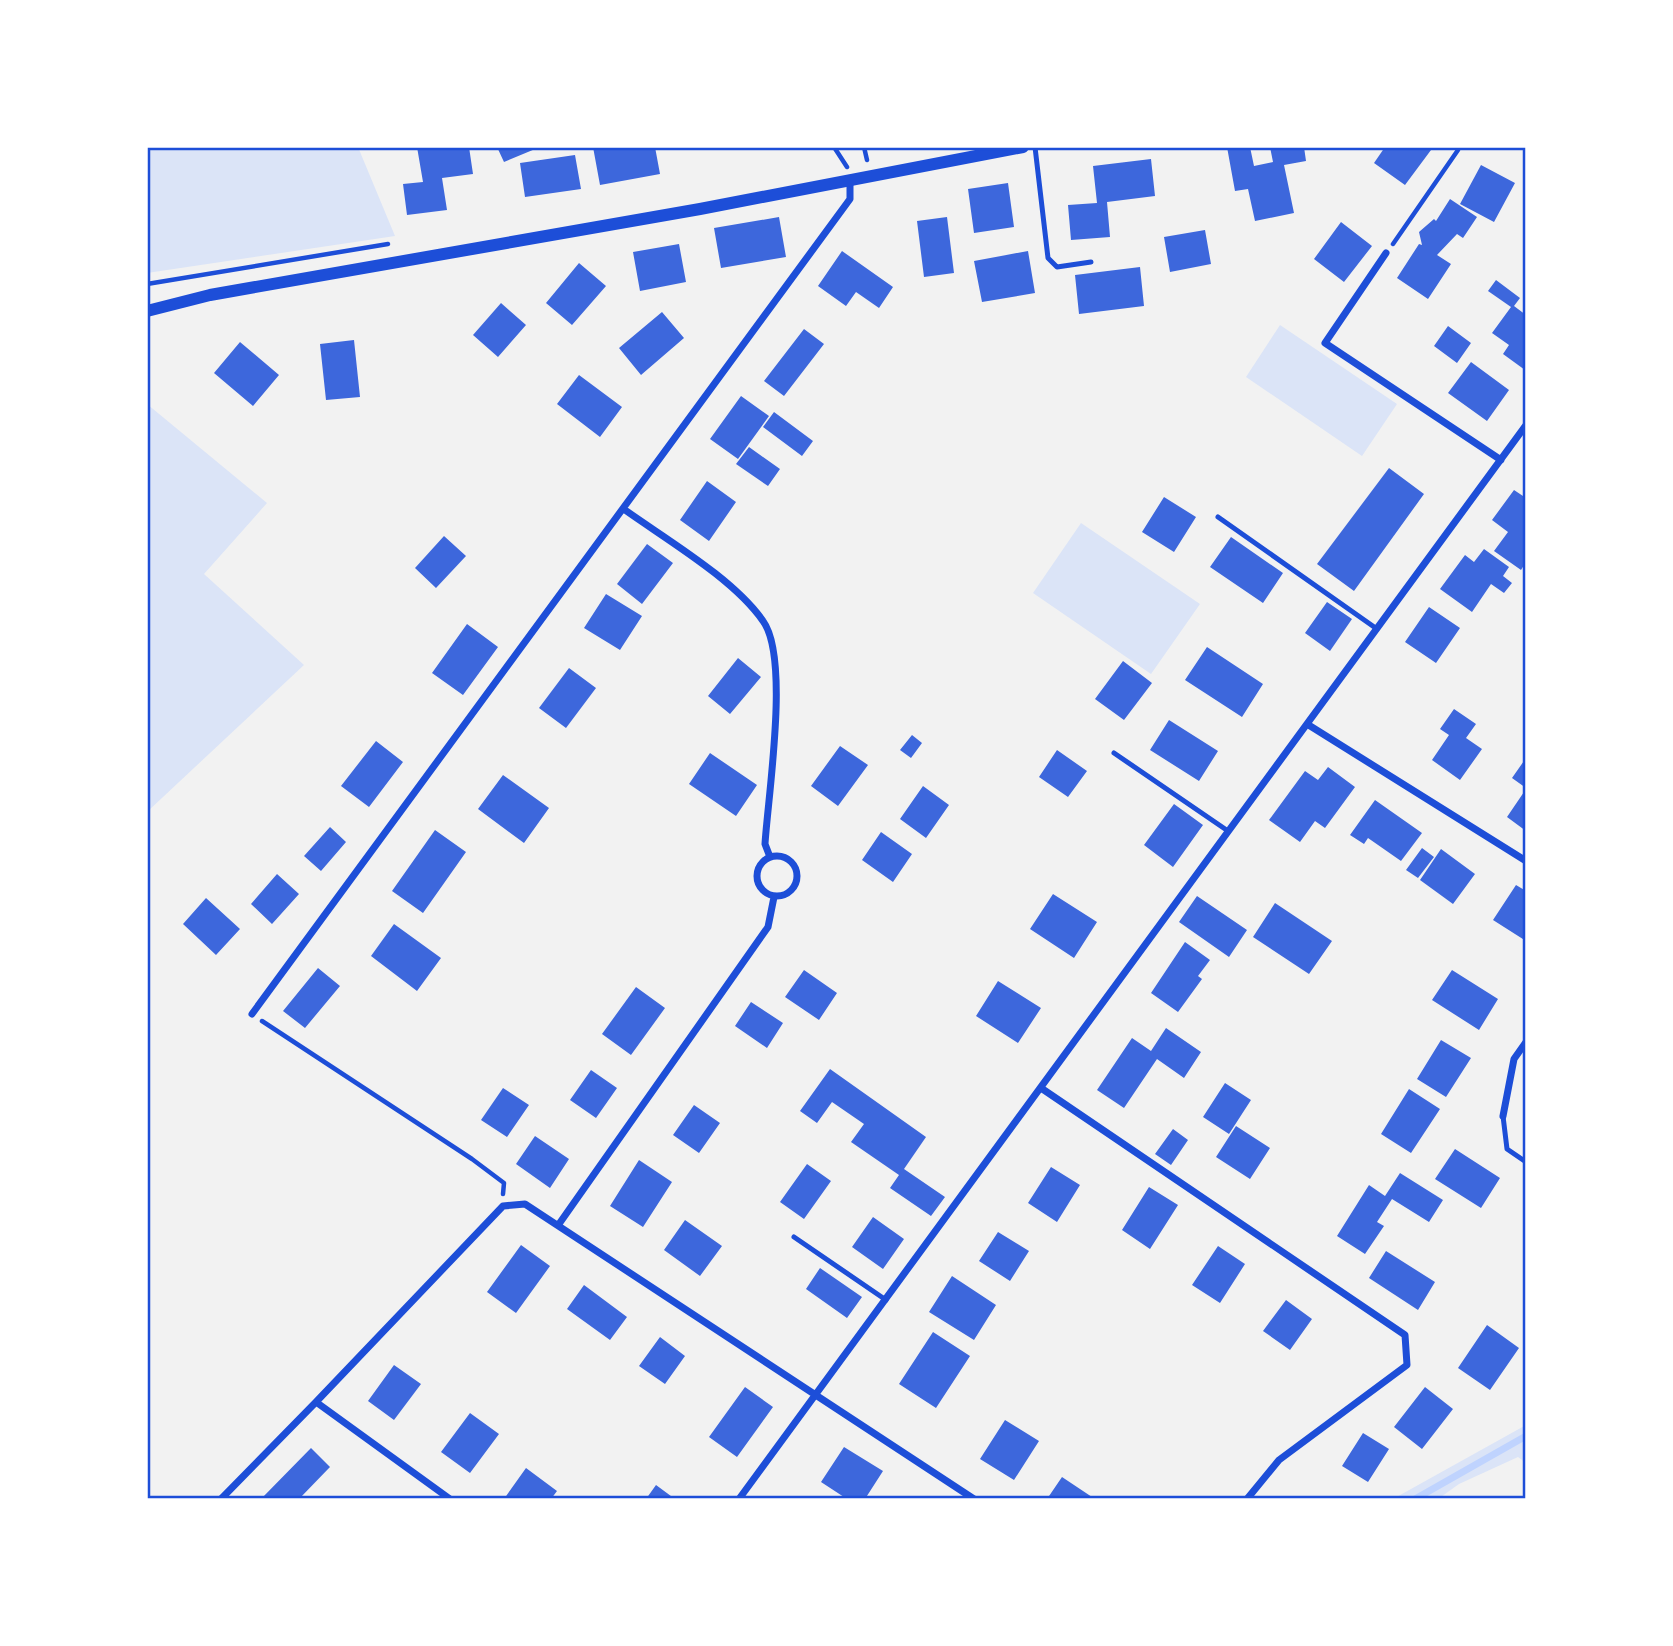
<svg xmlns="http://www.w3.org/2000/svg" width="1673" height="1646" font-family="Cabin,sans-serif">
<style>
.green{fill:#dbe4f7}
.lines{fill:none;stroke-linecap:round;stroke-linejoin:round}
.stream{stroke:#bfd3fe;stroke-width:7}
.building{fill:#3d67dc}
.path{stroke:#1d4ed8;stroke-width:4.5}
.service{stroke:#1d4ed8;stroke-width:5}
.minor{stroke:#1d4ed8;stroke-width:7}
.tertiary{stroke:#1d4ed8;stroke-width:12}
.neatline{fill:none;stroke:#1d4ed8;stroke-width:2.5}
</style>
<rect width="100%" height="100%" fill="#f2f2f2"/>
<path class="green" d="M147,147H358L395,236L147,273Z
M1280,325L1397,404L1362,456L1246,377Z
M147,404L267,503L204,574L304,665L147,812Z
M1081,523L1200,604L1151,674L1033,593Z
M1526,1425V1463L1518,1457L1459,1484L1438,1499H1393Z"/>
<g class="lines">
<path class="stream" d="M1415,1499L1526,1436"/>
</g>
<path class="building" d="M417,147H469L473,174L442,178L447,210L407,215L403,184L423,182Z
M497,147H540L504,162Z
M593,147H655L660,174L600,185Z
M1227,147H1250L1254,166L1273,162L1270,147H1304L1306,161L1284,165L1294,213L1255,221L1248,189L1235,191Z
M1385,147H1427L1431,150L1405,185L1374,163Z
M575,155L581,189L525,197L520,163Z
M1151,159L1155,196L1107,202L1110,237L1071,240L1068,205L1097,203L1093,166Z
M1481,165L1515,183L1494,222L1460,204Z
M1008,183L1014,227L974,233L968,189Z
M1450,199L1477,217L1463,238L1457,234L1437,255L1451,264L1428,299L1397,278L1419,244L1422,245L1419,232L1434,219L1436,221Z
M779,217L786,257L721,268L714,228Z
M947,217L954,273L924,277L917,221Z
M1341,222L1372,246L1344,282L1314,259Z
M1205,230L1211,264L1170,272L1164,237Z
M679,244L686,282L640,291L633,252Z
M842,251L893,287L879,308L856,292L846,306L818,286Z
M1028,251L1035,293L982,302L974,261Z
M579,263L606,286L572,325L546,303Z
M1140,267L1144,306L1079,314L1075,275Z
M1496,280L1520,298L1514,306L1526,315L1525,370L1503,354L1509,345L1492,333L1511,307L1488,291Z
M501,303L526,325L498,357L473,335Z
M662,312L684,338L641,375L619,348Z
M1448,326L1471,343L1457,363L1434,346Z
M804,329L824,344L784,396L764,381Z
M354,340L360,397L326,400L320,344Z
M240,342L279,375L253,406L214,373Z
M1471,362L1509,390L1487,421L1448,393Z
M579,375L622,407L600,437L557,404Z
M741,396L769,416L738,459L710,439Z
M774,412L813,441L802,456L763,427Z
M749,447L780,469L768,486L736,464Z
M1389,468L1424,494L1354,591L1317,564Z
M707,481L736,502L709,541L680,520Z
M1514,490L1526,498V562L1521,570L1494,551L1508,532L1492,520Z
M1164,497L1196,517L1174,552L1142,532Z
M444,536L466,556L436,588L415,568Z
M1231,537L1283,573L1263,603L1210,567Z
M647,544L673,563L642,604L617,584Z
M1484,549L1509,567L1503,576L1512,583L1504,593L1491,584L1472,612L1440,589L1465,555L1474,562Z
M606,594L642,616L620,650L584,628Z
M1327,602L1352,619L1330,651L1305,633Z
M1429,607L1460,628L1436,663L1405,642Z
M467,624L498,647L463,695L432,673Z
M1207,647L1263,684L1242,717L1185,680Z
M738,658L761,677L730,714L708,696Z
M1123,661L1152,683L1124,720L1095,699Z
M569,668L596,688L566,728L539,708Z
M1454,709L1476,724L1466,738L1482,749L1460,780L1432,760L1449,735L1440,729Z
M1169,720L1218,751L1199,781L1150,750Z
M912,735L922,743L911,758L900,750Z
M376,741L403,762L369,807L341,786Z
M840,746L868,765L838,806L811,786Z
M1057,750L1087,771L1068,797L1039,777Z
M710,753L757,785L736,816L689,784Z
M1526,758V788L1512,778Z
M1328,767L1355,787L1325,828L1315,821L1300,842L1269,820L1305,771L1318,780Z
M503,775L549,808L524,843L478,809Z
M923,786L949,805L926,838L900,819Z
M1526,789V831L1507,817Z
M1375,800L1422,833L1401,861L1368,838L1364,844L1350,835Z
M1174,804L1203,825L1173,867L1144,845Z
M330,827L346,842L321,871L304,856Z
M435,830L466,852L423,913L392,891Z
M881,832L912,854L893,882L862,860Z
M1422,848L1434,857L1418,878L1406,870Z
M1441,849L1475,874L1453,904L1420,880Z
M277,874L299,894L272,924L251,904Z
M1516,885L1526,891V941L1493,920Z
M1053,894L1097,922L1074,958L1030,929Z
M1197,896L1247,930L1229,957L1179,922Z
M206,898L240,929L216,955L183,924Z
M1275,903L1332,941L1309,974L1253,937Z
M394,924L441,958L417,991L371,956Z
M1185,942L1210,960L1198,976L1202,979L1178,1012L1151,993Z
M318,968L340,986L305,1028L283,1011Z
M804,970L837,993L819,1020L785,997Z
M1452,970L1498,999L1479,1030L1432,1000Z
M998,981L1041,1008L1018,1043L976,1016Z
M636,987L665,1008L631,1055L602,1034Z
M751,1002L783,1023L767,1048L735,1026Z
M1166,1028L1201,1052L1184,1078L1157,1059L1124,1108L1097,1090L1132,1038L1151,1051Z
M1441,1040L1471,1058L1446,1097L1417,1079Z
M830,1069L926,1137L904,1169L945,1197L931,1216L890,1188L899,1175L851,1142L864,1124L832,1102L817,1123L800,1111Z
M591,1070L617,1088L596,1118L570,1100Z
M1225,1083L1251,1100L1229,1134L1203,1117Z
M503,1088L529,1105L507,1137L481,1120Z
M1409,1089L1440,1109L1411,1153L1381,1134Z
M694,1105L720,1123L699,1153L673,1135Z
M1236,1126L1270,1148L1250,1179L1216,1157Z
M1173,1129L1188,1140L1171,1165L1155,1154Z
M535,1136L569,1159L550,1188L516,1164Z
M1455,1149L1500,1178L1481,1208L1435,1179Z
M639,1160L672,1182L643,1227L610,1206Z
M807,1164L831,1181L804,1219L780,1202Z
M1051,1167L1080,1185L1057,1222L1028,1203Z
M1400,1173L1443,1200L1429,1222L1392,1199L1377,1222L1384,1226L1365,1254L1337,1236L1369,1185L1385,1196Z
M1149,1187L1178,1205L1150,1249L1122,1230Z
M873,1217L904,1239L883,1269L852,1247Z
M685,1220L722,1246L700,1276L664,1250Z
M998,1232L1029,1251L1010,1281L979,1261Z
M521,1245L550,1266L516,1313L487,1292Z
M1218,1246L1245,1264L1220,1303L1192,1285Z
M1386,1251L1435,1282L1418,1310L1369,1278Z
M820,1268L862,1297L847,1318L806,1289Z
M952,1276L996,1305L974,1340L929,1312Z
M584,1285L627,1317L610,1340L567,1309Z
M1286,1300L1312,1319L1290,1350L1263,1331Z
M1487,1325L1519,1348L1490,1390L1458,1368Z
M933,1332L970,1356L936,1408L899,1384Z
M660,1337L685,1356L665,1384L639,1366Z
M394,1365L421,1384L394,1420L368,1401Z
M745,1387L773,1407L737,1457L709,1437Z
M1425,1387L1453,1409L1422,1449L1394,1427Z
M470,1413L499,1434L470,1473L441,1452Z
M1005,1420L1039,1441L1014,1480L980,1459Z
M1363,1433L1389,1449L1368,1482L1342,1466Z
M844,1447L883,1471L865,1499H847L821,1482Z
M311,1448L330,1467L299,1499H261Z
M526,1468L557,1491L551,1499H504Z
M1062,1477L1095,1499H1047Z
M656,1485L675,1499H646Z"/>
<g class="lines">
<path class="path" d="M834,147L847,167
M864,147L867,160
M1393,244L1458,150L1457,147
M147,284L388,244
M262,1021L472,1159L504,1183L503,1194"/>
<path class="service" d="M1035,147L1048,258L1057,267L1091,262
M1218,517L1377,629
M1114,753L1228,831
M1503,1116L1507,1149L1526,1162
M794,1237L886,1300"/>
<path class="minor" d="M1386,253L1325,343L1501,460
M625,510C667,540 734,579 763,621C790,658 768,795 765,844L770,857
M1307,724L1526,861
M757 876a20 20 0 1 1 40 0a20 20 0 1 1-40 0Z
M252,1014L850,199V181
M1041,1088L1405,1335L1407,1365L1279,1460L1247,1499
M1503,1116L1514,1059L1526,1042
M559,1224L768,927L774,897
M221,1499L316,1402
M450,1499L316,1402L503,1206L525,1204L974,1499
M739,1499L1526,425"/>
<path class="tertiary" d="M147,311L210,295L700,209L1023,147"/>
</g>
<rect width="1673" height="1646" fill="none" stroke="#ffffff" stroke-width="298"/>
<rect x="149" y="149" width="1375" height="1348" class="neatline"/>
</svg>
